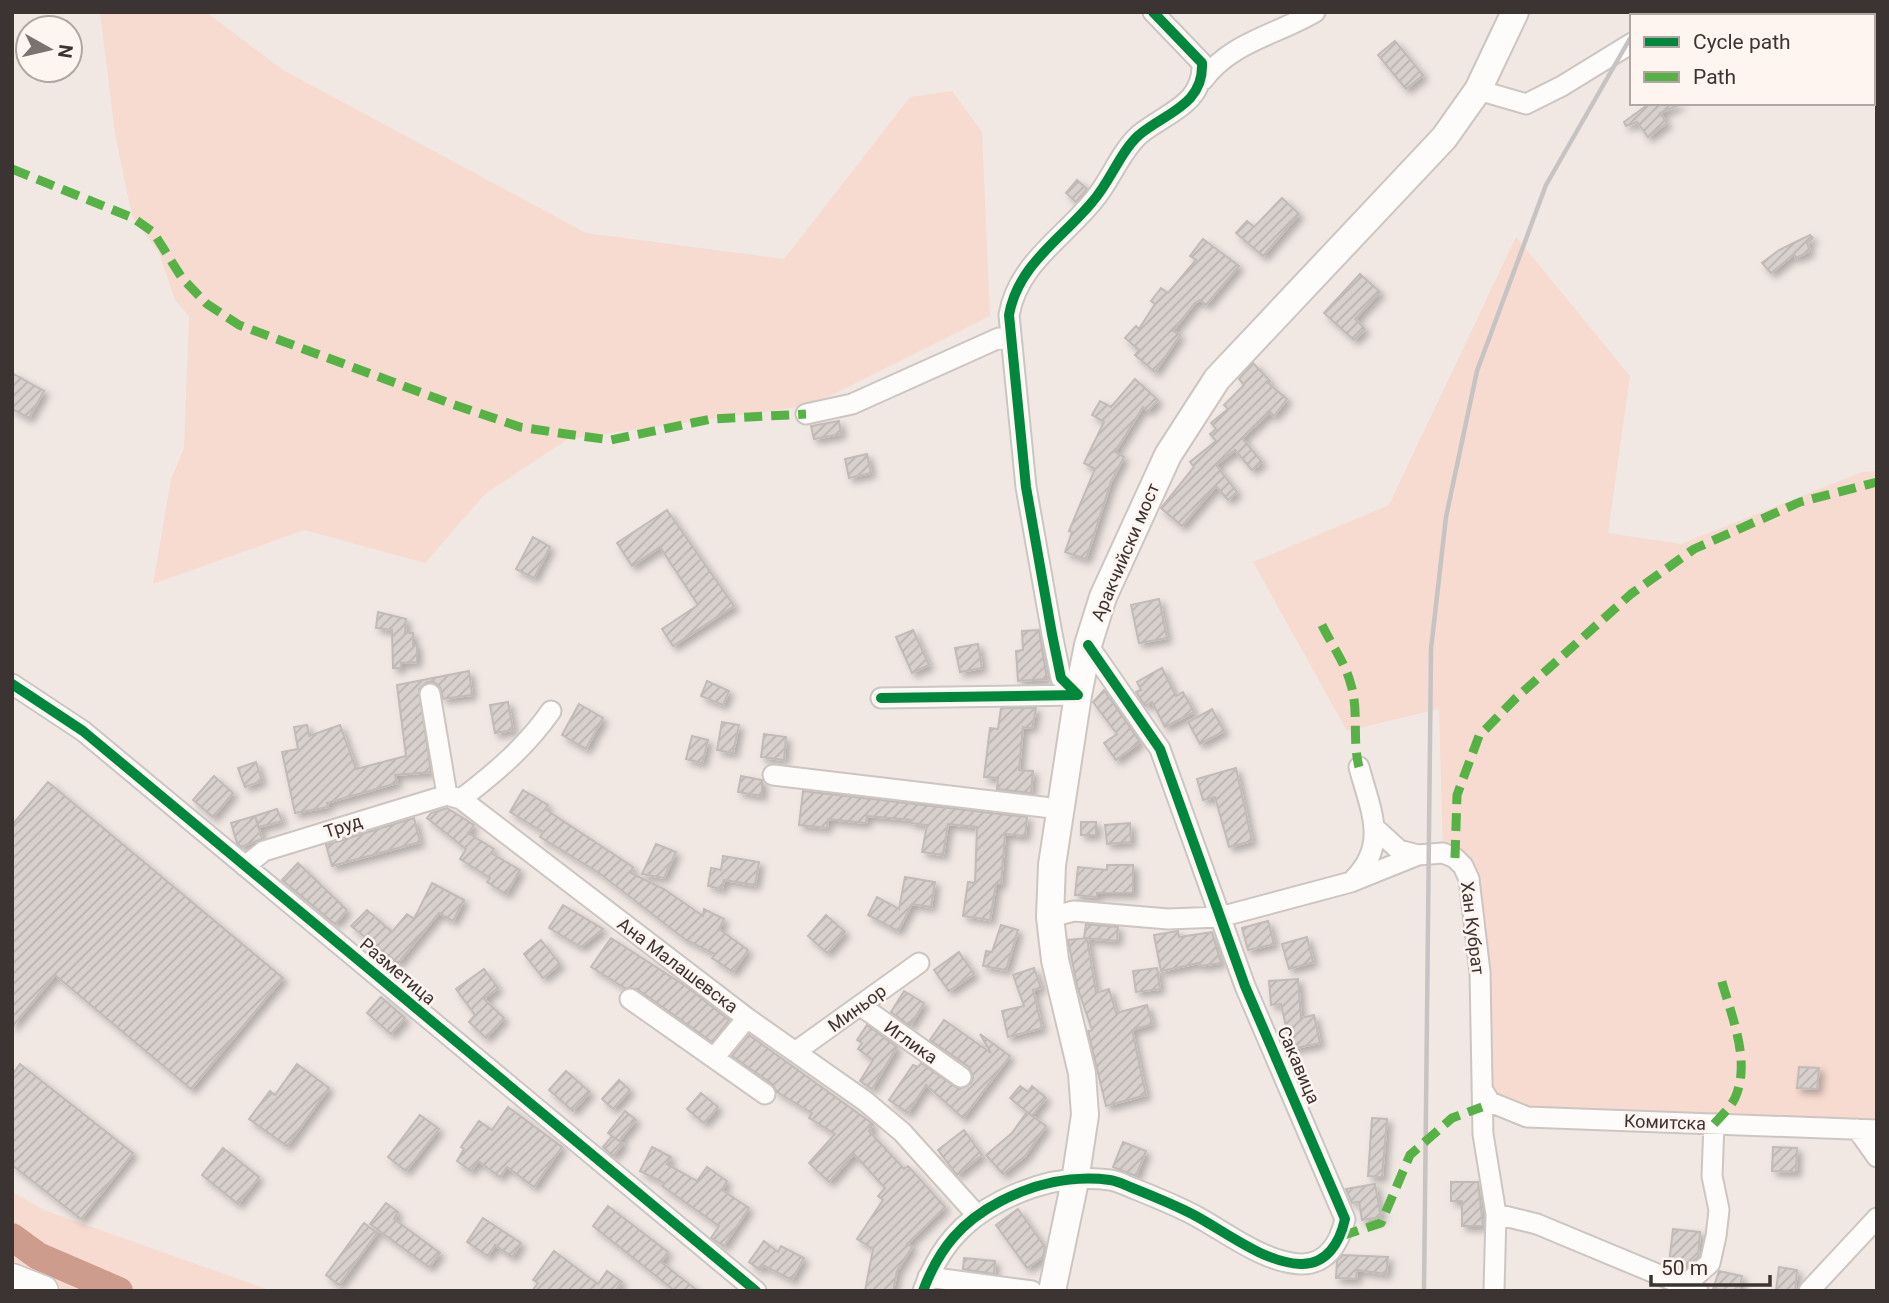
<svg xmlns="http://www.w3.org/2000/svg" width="1889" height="1303" font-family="Roboto,sans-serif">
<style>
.grass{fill:#f7dad0}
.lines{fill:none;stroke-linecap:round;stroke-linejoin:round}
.river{stroke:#ce9c8c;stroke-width:28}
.building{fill:url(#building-hatch);stroke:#c2bab7;stroke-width:2;filter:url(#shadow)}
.minor-casing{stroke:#ccc5c1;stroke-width:23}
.secondary-casing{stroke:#ccc5c1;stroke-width:30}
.primary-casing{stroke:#ccc5c1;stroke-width:33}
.minor{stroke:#fdfcfb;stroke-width:19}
.secondary{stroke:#fdfcfb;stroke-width:26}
.primary{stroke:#fdfcfb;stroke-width:30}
.rail{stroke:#c6c3c2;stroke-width:4.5}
.quiet{stroke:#57b246;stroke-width:9;stroke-dasharray:18 9;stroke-linecap:butt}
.cycleway-casing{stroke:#fef4f0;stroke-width:15}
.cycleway{stroke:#00873e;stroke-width:10}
.labels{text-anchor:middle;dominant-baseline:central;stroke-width:5;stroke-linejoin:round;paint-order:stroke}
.street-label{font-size:18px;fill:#3b3432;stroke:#fef4f0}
</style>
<defs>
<pattern id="building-hatch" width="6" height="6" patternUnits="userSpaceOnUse" patternTransform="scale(1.75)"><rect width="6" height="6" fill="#d7d0cd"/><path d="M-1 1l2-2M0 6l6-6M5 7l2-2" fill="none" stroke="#b9b3b0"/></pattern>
<filter id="shadow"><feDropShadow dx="4.5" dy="4.5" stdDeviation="3.5" flood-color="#0004"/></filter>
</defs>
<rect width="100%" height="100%" fill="#f1e8e4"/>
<path class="grass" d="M100,12H206L283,70L586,233L784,259L910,97L952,91L982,132L990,316L812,405L568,439L485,494L425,563L304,530L153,584L171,480L184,448L189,316L175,300L159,253L132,216L115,134Z
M1516,237L1630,376L1608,533L1681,544L1862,472L1877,471V1123L1482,1116L1473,896L1443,853L1439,709L1347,731L1253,562L1389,505Z
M12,1192L44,1210L272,1291H40L12,1280Z"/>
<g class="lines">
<path class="river" d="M12,1237L38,1256L119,1291"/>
</g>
<path class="building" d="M1395,41L1423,75L1406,89L1378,55Z
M1650,103L1681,104L1660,113L1667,123L1648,137L1637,122L1626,126L1624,122Z
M1077,180L1087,189L1076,202L1066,193Z
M1282,198L1299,214L1263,256L1236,233L1247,221L1254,227Z
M1810,235L1813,238L1807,243L1810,251L1796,258L1794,254L1771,273L1762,263L1779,250Z
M1203,239L1239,266L1206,305L1200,300L1195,303L1173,331L1180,335L1155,372L1135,355L1139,350L1125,338L1136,326L1139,329L1155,304L1151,301L1161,288L1168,293L1196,260L1190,256Z
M1360,274L1380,292L1355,319L1365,329L1354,340L1324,313Z
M1253,363L1270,381L1268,383L1287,399L1274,416L1270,412L1242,438L1262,462L1252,470L1235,450L1216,465L1237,492L1228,500L1216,486L1182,526L1161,508L1194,467L1190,462L1216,441L1210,434L1216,429L1211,423L1228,409L1224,405L1244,385L1239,379Z
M12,373L44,391L29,418L12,409Z
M1135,379L1158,400L1148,411L1143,407L1115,452L1124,457L1111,482L1086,559L1065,552L1072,532L1069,531L1095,469L1084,463L1104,422L1092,415L1100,401L1111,407Z
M839,421L841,434L814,439L811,426Z
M867,454L871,473L849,478L845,459Z
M667,510L734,606L673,646L662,629L698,605L660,547L632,566L617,543Z
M533,537L550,547L534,578L516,569Z
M1159,599L1167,638L1139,643L1131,605Z
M378,612L406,619L405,633H413V645H417V662L401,663V668H393L392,630L376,628Z
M913,630L929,665L912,673L896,637Z
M1039,630L1047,679L1018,681L1016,651L1023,650L1022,631Z
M978,644L982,668L960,672L955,648Z
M1162,668L1176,696L1183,692L1194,712L1165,727L1152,702L1145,706L1136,692L1141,690L1137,682Z
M469,671L472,695L443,699L440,687L434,682H427L419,689L431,772L395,775L397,783L327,803L328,807L295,813L282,752L298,749L294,727L307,725L309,736L340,725L356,769L406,756L397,685Z
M707,681L729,691L723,705L701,696Z
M1104,690L1140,742L1116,760L1104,743L1117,734L1093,702Z
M508,702L513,730L495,733L490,705Z
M579,704L603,718L586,749L562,735Z
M1001,708H1036L1032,728L1023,727L1019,770L1033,771L1031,793L997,789L998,778L984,777L990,728L998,729Z
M1212,709L1224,731L1200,744L1188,722Z
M722,722L739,725L733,753L717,750Z
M764,734L786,737L784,760L761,757Z
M692,736L708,740L702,763L686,759Z
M256,762L262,781L245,787L238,768Z
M1236,768L1252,841L1229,847L1215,797L1203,800L1197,779Z
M214,776L233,793L213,817L193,800Z
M741,776L762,780V796L738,792Z
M48,782L283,978L191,1089L55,975L12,1027V825Z
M523,790L548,805L545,809L633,867L631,873L664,889L703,916L704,909L724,919L719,929L748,950L733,972L712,958L715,954L686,940L599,873L540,837L543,832L510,812Z
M803,791L1027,817L1025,836L1005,834L1001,884H996L990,920L963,916L968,882L975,883L977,827L948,824L943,855L922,852L927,825L911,823L912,820L867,816L866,823L828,819L827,828L799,825Z
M447,808L474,825L468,833L494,849L491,853L520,870L506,894L487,882L490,878L460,859L466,849L427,818L431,813Z
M277,809L282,821L259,827L255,816Z
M255,816L262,839L241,847L237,843L231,823Z
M414,818L420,842L332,866L326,845Z
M1081,822H1096V835H1081Z
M1130,823L1131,842L1107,844L1105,825Z
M656,844L676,852L664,878L642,874Z
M723,856L759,862L755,885L724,880L722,889L708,886L711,868L721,870Z
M298,863L347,910L335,924L282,880Z
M1107,865H1133V893H1097V897L1075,895L1078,867L1107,870Z
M905,877L935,882L931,907L912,904L898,931L868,915L877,897L899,909Z
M432,883L464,900L453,921L439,913L398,963L351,926L367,910L392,932L407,914L414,919Z
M563,905L603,929L581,947L549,928Z
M826,915L845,932L827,953L808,936Z
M1268,921L1274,944L1248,950L1242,928Z
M1086,924L1118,927L1117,941L1084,938Z
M1001,925L1018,930L1006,970L983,966L986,951L992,952Z
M1178,931L1179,937L1212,932L1221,963L1200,966L1199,963L1161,971L1154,935Z
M1307,937L1313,962L1289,969L1282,944Z
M611,938L687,987L729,1020L712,1042L637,989L625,988L591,967Z
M1087,938L1096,993L1109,989L1116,1013L1147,1005L1152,1024L1132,1030L1146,1095L1106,1106L1088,1031L1092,1030L1077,986L1068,940Z
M541,940L560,964L543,978L524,954Z
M959,952L974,974L949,991L934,970Z
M1034,968L1041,988L1033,990L1042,1028L1008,1037L1002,1011L1024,1006L1013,975Z
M1157,968L1160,989L1136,992L1133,971Z
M484,969L498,988L484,999L504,1018L486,1038L469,1022L475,1015L456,989Z
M1298,979L1301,1018L1314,1015L1320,1043L1291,1049L1281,1004L1271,1005L1269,981Z
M904,991L924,1003L910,1026L891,1012Z
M381,997L405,1018L391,1034L367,1013Z
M944,1020L991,1053L980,1034L1010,1056L963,1118L926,1085L908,1113L889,1100L913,1065L918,1067L921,1063L959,1089L971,1083L973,1077L969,1067L930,1040Z
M867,1025L897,1047L872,1089L860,1081L873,1060L858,1049L862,1043L857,1040Z
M749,1035L873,1124L869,1131L904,1169L908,1166L945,1207L907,1244L912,1247L897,1271L893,1291H865L873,1249L857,1239L883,1200L878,1196L885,1188L854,1154L829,1182L809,1163L835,1134L809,1118L812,1113L777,1092L772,1084L732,1056Z
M20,1064L133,1153L81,1219L12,1165V1075Z
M297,1064L329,1088L287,1146L249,1119L270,1091L275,1095Z
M1799,1067L1819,1068L1817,1089L1797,1088Z
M566,1071L590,1092L573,1111L549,1090Z
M619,1080L630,1090L613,1109L602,1099Z
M1020,1086L1028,1092L1032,1086L1046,1098L1032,1116L1010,1098Z
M701,1093L718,1107L704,1123L687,1109Z
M508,1107L562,1147L534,1187L507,1167L500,1177L478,1161L471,1171L457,1161L464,1149L461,1147L479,1121L492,1130Z
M625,1111L636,1120L619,1141L608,1133Z
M1027,1112L1046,1126L1025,1156L1003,1174L986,1155L1012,1133Z
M420,1115L439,1129L406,1171L388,1157Z
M1372,1118L1387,1119L1382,1177L1368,1176Z
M964,1130L982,1155L957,1175L938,1150Z
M612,1136L623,1144L613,1156L603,1147Z
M1123,1142L1146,1151L1136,1176L1113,1167Z
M652,1147L671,1157L667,1164L697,1181L707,1167L727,1181L722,1190L749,1208L724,1246L711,1238L719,1226L662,1186L664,1183L640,1171Z
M1773,1147L1797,1148L1796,1172L1772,1171Z
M223,1148L259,1177L238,1204L202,1175Z
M1451,1182H1478L1483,1226H1462V1201H1451Z
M1375,1184L1381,1217L1362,1220L1359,1202L1352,1203L1346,1189Z
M386,1203L398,1212L394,1219L440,1253L429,1267L370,1224Z
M608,1206L668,1252L661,1262L698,1291H675L593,1226Z
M1018,1209L1045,1247L1043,1257L1027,1268L996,1225Z
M483,1218L521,1243L512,1257L495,1245L488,1256L467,1242Z
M364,1223L377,1233L339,1285L326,1275Z
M1673,1229L1700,1232L1698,1257L1688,1266L1669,1264Z
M764,1241L778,1252L781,1246L804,1258L792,1280L763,1265L760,1270L749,1262Z
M554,1251L598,1284L607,1271L622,1282L615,1291H532L538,1283L533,1280Z
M1343,1255L1388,1257L1386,1274L1357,1270L1356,1279L1336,1278L1337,1261Z
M964,1258L995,1261L994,1274L963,1269Z
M1779,1267L1797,1270L1795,1291H1776Z
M1719,1271L1742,1276L1739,1291L1713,1289Z"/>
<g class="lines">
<defs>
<path id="minor" d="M1675,16L1680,12
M1203,80C1231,42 1276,35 1315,12
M1478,90L1526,104L1562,86L1632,43
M806,414L852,404L999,338L1010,341
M12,684L83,731L756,1291
M430,694L447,795L461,799L747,1018L865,1101L902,1132L976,1214
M881,698L1078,695L1061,678L1052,634L1026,487L1009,315C1018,264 1062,239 1093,201C1110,182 1120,152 1139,135C1165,113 1204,105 1202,63L1153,12
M773,775L1060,809
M461,799C495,773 526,747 551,711
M1375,828L1399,850L1418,855
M245,866L264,851L447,795
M1354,879C1389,844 1370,809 1359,767
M1050,917L1074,911L1168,919L1220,917L1351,882L1418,855L1443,853L1455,858L1463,866L1469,879L1480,972L1483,1134L1496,1214L1494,1291
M630,999L765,1094
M861,1006L961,1077
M795,1052L919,963
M714,1058L747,1018
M1482,1089L1490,1102L1527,1117L1877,1130
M1857,1129L1877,1157
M1496,1214L1537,1224L1698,1291
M928,1277L1032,1291
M1685,1285L1710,1263L1716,1236L1719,1210L1712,1176L1714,1124
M923,1291C939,1248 962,1221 1001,1201C1034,1184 1072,1175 1110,1180C1118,1181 1127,1186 1135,1189C1155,1197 1175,1205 1194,1215C1226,1232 1263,1262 1300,1264C1327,1265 1340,1242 1345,1219L1245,986L1160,749L1088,645
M1809,1291L1877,1218"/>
<path id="secondary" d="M1052,1291L1075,1181L1085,1115L1082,1073L1055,960L1050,917L1052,865L1078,695L1088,645L1103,597L1168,455L1217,379L1444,138L1478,90L1515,12"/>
<path id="primary" d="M12,1279L43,1291"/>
</defs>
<use href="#minor" class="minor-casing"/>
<use href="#secondary" class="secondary-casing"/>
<use href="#primary" class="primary-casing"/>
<use href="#minor" class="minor"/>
<use href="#secondary" class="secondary"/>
<use href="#primary" class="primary"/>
<path class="rail" d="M1643,16L1646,12
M1424,1291L1431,649L1446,517L1477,371L1546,185L1632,35"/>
<path class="quiet" d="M12,169L133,218L153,232L182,278L207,304L239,325L452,404L520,427L566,434L611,440L711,419L806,414
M1322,625C1331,644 1346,664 1351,685C1359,711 1352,740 1359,767
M1455,858L1457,795L1479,736L1516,698L1631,594L1694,549L1800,502L1877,482
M1714,1124C1721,1116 1730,1108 1735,1098C1752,1060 1730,1013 1720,975
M1341,1236L1381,1223L1410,1155L1452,1118L1482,1107"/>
<defs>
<path id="cycleway" d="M12,684L83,731L756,1291
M881,698L1078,695L1061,678L1052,634L1026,487L1009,315C1018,264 1062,239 1093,201C1110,182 1120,152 1139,135C1165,113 1204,105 1202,63L1153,12
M923,1291C939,1248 962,1221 1001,1201C1034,1184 1072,1175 1110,1180C1118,1181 1127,1186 1135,1189C1155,1197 1175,1205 1194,1215C1226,1232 1263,1262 1300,1264C1327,1265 1340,1242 1345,1219L1245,986L1160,749L1088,645"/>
</defs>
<use href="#cycleway" class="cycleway-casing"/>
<use href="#cycleway" class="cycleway"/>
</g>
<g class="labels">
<g class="street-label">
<text transform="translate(1125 552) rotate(-67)">Аракчийски мост</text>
<text transform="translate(343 826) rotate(-18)">Труд</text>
<text transform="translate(1473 928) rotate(83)">Хан Кубрат</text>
<text transform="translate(678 965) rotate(37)">Ана Малашевска</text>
<text transform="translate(398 971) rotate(40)">Разметица</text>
<text transform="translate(857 1008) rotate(-36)">Миньор</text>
<text transform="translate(911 1042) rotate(35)">Иглика</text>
<text transform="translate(1299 1065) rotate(67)">Сакавица</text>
<text transform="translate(1665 1122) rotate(2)">Комитска</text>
</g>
</g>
<rect width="1889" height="1303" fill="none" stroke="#3b3432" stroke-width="28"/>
<rect x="1630" y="14" width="245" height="91" fill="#fef4f0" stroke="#b0a7a4" stroke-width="2"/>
<rect x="1644" y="37" width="35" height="10" fill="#00873e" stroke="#b0a7a4" stroke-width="2"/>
<text x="1693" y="49" font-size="21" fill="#3b3432">Cycle path</text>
<rect x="1644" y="72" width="35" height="10" fill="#57b246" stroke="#b0a7a4" stroke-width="2"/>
<text x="1693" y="84" font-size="21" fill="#3b3432">Path</text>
<g transform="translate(49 49) rotate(98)"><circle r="33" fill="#fef4f0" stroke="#b0a7a4" stroke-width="2"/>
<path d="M0-5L12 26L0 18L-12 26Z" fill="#7b7370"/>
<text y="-10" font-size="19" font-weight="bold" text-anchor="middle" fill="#3b3432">N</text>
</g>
<path d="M1651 1275v10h119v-10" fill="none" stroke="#3b3432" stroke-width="3.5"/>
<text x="1661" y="1275" font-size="21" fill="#3b3432" stroke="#fef4f0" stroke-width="5" paint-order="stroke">50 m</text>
</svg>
